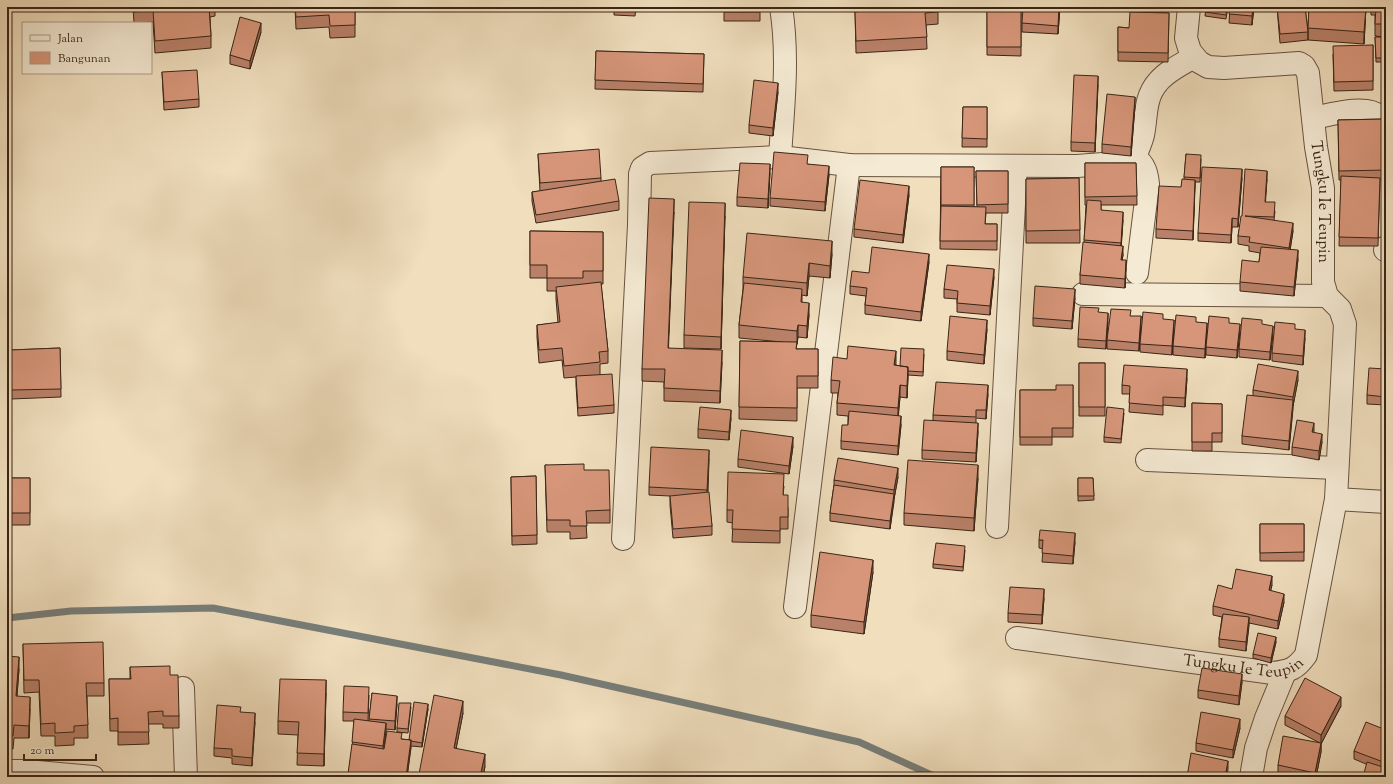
<svg xmlns="http://www.w3.org/2000/svg" width="1393" height="784" font-family="'Sorts Mill Goudy',serif">
<style>
.lines{fill:none;stroke-linecap:round;stroke-linejoin:round}
.stream{stroke:#777e7a;stroke-width:7}
.street-casing{stroke:#685340;stroke-width:24}
.street{stroke:#f5ead4;stroke-width:22}
.wall{fill:#b98169;stroke:#3a2516}
.shaded-wall{fill:#966955;stroke:#3a2516}
.building{fill:#d7967a;stroke:#3a2516}
.labels{text-anchor:middle;dominant-baseline:central;stroke-width:4;stroke-linejoin:round;paint-order:stroke}
.street-label{font-size:16px;fill:#3a2516;stroke:#f5ead4}
</style>
<rect width="100%" height="100%" fill="#f0debd"/>
<filter id="stains"><feTurbulence type="fractalNoise" baseFrequency=".005" numOctaves="4"/><feColorMatrix values="0 0 0 0 .2 0 0 0 0 .09 0 0 0 0 .02 0 0 0 .5 -.17"/></filter>
<radialGradient id="worn" r=".72"><stop offset=".6" stop-color="#630" stop-opacity="0"/><stop offset="1" stop-color="#630" stop-opacity=".3"/></radialGradient>
<g class="lines">
<path class="stream" d="M7,618L71,611L213,608L561,675L859,742L936,777"/>
<defs>
<g id="street">
<path id="s1" d="M1189,7L1186,38L1190,51L1199,62L1208,67L1224,68L1299,63L1304,66L1308,73L1316,147L1323,188V282L1327,296L1340,309L1345,324L1336,499L1386,502"/>
<path d="M1314,118C1329,115 1366,104 1379,116C1381,119 1384,123 1386,126"/>
<path d="M780,157C783,107 789,57 781,7"/>
<path d="M1135,158C1145,164 1147,174 1148,184L1137,273"/>
<path d="M1385,250L1386,247"/>
<path d="M1083,294L1327,296"/>
<path d="M1147,460L1337,468"/>
<path d="M997,527L1016,166"/>
<path d="M623,539L639,225L640,174L642,168L650,163L780,157L849,165L1077,166L1129,162L1135,158C1137,151 1141,143 1143,135C1147,116 1144,98 1158,82C1167,71 1182,64 1194,57"/>
<path d="M795,607L849,165"/>
<path id="s2" d="M1017,638L1273,673C1290,671 1296,669 1306,655L1336,499"/>
<path d="M183,688L186,777"/>
<path d="M7,771H26L93,777"/>
<path d="M1251,777L1256,748L1266,718L1285,672"/>
</g>
</defs>
<use href="#street" class="street-casing"/>
<use href="#street" class="street"/>
</g>
<path class="wall" d="M133,7H215V16L210,17L211,36V48L155,53L153,22L134,23Z
M295,7H355V37L330,38L329,27L296,29Z
M614,7H636L635,16L614,15Z
M724,7H760V21H724Z
M861,7H938V24L926,25L927,49L856,53L855,12L862,11Z
M987,7H1021V56L987,55Z
M1060,7L1058,34L1022,32V23Z
M1101,7H1150V12L1169,13L1168,62L1118,61V27L1129,28L1145,12L1101,10Z
M1206,7H1228L1226,19L1205,16Z
M1230,7H1254L1252,25L1229,23Z
M1277,7H1305L1308,32V40L1280,43Z
M1309,7H1366L1364,44L1308,40V28Z
M1371,7H1386V62H1376L1375,37H1385L1375,36V15H1371Z
M261,32L250,69L230,64V55Z
M1373,45V90L1334,91L1333,54Z
M596,51L704,54L703,92L595,89Z
M162,72L199,99V107L164,110Z
M1098,85L1095,152L1071,151V142Z
M778,92L773,136L749,133V125Z
M1135,106L1131,156L1102,153V144Z
M963,107H987V147H962Z
M1384,119L1386,179H1380L1378,246H1339L1341,180H1339L1338,120Z
M538,154L601,178V181L619,201V210L536,223L532,201V192L540,191Z
M1186,154L1201,159L1200,182H1195L1193,240L1156,238V229L1181,187L1184,179Z
M1085,163H1136L1137,205H1101V210L1123,220L1121,246L1123,255L1122,260L1126,269L1125,288L1080,284V275L1084,243L1086,205H1085Z
M808,164L829,175L825,211L770,206V198Z
M941,167H974V207H977L976,171H1008V213H986L985,224H997V250L940,249Z
M770,173L768,208L737,206V197Z
M1079,178L1080,243H1026V179Z
M1242,178L1238,227H1232L1231,243L1198,241V233Z
M1267,179L1265,202L1275,211L1274,220L1293,231L1290,250L1298,259L1294,296L1240,291V282L1259,262L1260,253L1249,251V246L1238,244V236L1242,216Z
M909,195L903,243L854,237V229Z
M674,212L668,348L722,362L720,403L664,401V382L642,381V369Z
M725,216L721,349L684,348V335Z
M530,231L603,232V284H601L608,351V363L600,364V374L614,405V413L578,416L576,385V377L564,378L562,360L539,363L537,337V325L558,323L556,299V291H547V278H530Z
M832,254L830,278L809,276L807,296L802,295V302L809,315L807,338L798,337L797,344L796,349H818V388H797V421L739,419L740,341L782,342L739,338V325L743,289V277Z
M929,262L921,321L865,314V305L866,296L850,294V286L869,273Z
M994,277L990,315L957,312V299L944,298V289Z
M1075,298L1072,329L1033,326V318Z
M1098,312L1108,322L1106,349L1078,347V339Z
M1131,316L1141,325L1139,351L1107,349V340Z
M1163,319L1174,329L1172,355L1140,352V344Z
M1196,322L1207,331L1205,358L1173,355V346Z
M1229,323L1240,332L1237,358L1206,355V347Z
M1262,325L1273,334L1270,360L1239,357V349Z
M987,329L984,364L947,360V351Z
M1295,329L1305,338L1303,365L1272,361V353Z
M60,348L61,397L11,399L10,350Z
M924,354L923,376L908,375L907,398L900,397L898,416L901,425L898,455L841,449V441L848,425V416L837,415V403L838,393H831V380L896,365L900,366Z
M1079,363H1105V416H1079Z
M1386,369V405L1367,404V395Z
M1187,378L1185,407L1163,405V415L1129,412L1130,394H1122V385Z
M1298,380L1293,406L1289,450L1242,444V436L1253,396V390Z
M1073,385V437H1052V445H1020V390H1056Z
M988,394L986,419L976,418V423L978,432L976,462L922,459V450L933,420V415Z
M1192,403L1222,404V442H1212V451H1192Z
M1124,413L1121,443L1104,442V437Z
M731,418L729,440L698,438V429Z
M1314,432L1322,442L1319,460L1292,455V447Z
M793,446L789,474L738,467V459Z
M709,459L708,493L712,526V535L673,538L670,505V496L649,495V487Z
M545,465L584,470L610,510V523H586L587,538L570,539V532H547Z
M536,476L537,544L512,545L511,477Z
M898,477L894,499L890,529L830,521V513L834,485V480Z
M7,478H30V525H9L8,574H7Z
M978,478L974,531L904,525V513Z
M1078,478H1093L1094,500L1078,501Z
M784,486L783,495L788,508V529H780V543L732,542L733,523L727,522V510Z
M1260,524H1304V561H1260Z
M1039,540L1075,542L1073,564L1042,562L1043,549L1039,548Z
M965,550L963,571L933,568V564Z
M873,572L864,634L811,627V615Z
M1272,585L1270,591L1284,602L1278,629L1249,623L1246,651L1219,647V639L1222,617L1213,615V606L1232,589Z
M1044,598L1042,624L1008,622V613Z
M1276,642L1271,663L1253,658V654Z
M23,644L104,683V696H87L88,738H74V745L55,746V736H41L39,692L24,693Z
M7,656L19,669L17,696L30,709L29,738H14L13,749L7,748Z
M130,667L170,675L179,716V728H163V724H148L149,744L118,745V731H110L109,679H130Z
M1242,682L1239,705L1198,698V690Z
M326,693L324,766L297,765L298,735L278,734V721Z
M372,693L397,704L395,730L386,729L384,749L402,739L409,740L428,709L422,747L411,746L407,777H348L352,748L354,721H343V712L369,695L368,721H369Z
M1341,706L1321,744V752L1316,777H1294L1278,773V765L1320,743L1285,725V716Z
M411,707L408,733L397,732V728Z
M241,712L255,722L252,766L232,764V758L214,756V748Z
M463,713L456,748L485,766L483,777H419V774Z
M1240,728L1233,758L1196,751V743Z
M1386,730V777L1366,764L1354,759V751Z"/>
<path class="shaded-wall" d="M1059,7H1060L1058,34V26Z
M1253,7H1254L1252,25V16Z
M1366,7L1364,44V32Z
M261,23V32L250,69V61Z
M1098,76V85L1095,152V143Z
M778,83V92L773,136V128Z
M1135,97V106L1131,156V147Z
M770,164V173L768,208V199Z
M829,166V175L825,211V202Z
M1242,169V178L1238,227V219Z
M1267,171V179L1265,210V202Z
M1195,180V188L1193,240V231Z
M909,186V195L903,243V235Z
M674,199V212L668,360V348Z
M725,203V216L721,349V337Z
M1123,212V220L1121,251V243Z
M1232,218V227L1231,243V235Z
M1293,223V231L1289,257V248Z
M832,241V254L830,278V266Z
M1123,246V255L1121,268V260Z
M1298,250V259L1294,296V287Z
M929,254V262L921,321V312Z
M1126,260V269L1125,288V279Z
M809,263V276L807,296V283Z
M994,269V277L990,315V306Z
M1075,289V298L1072,329V321Z
M809,303V315L807,338V326Z
M1108,313V322L1106,349V341Z
M1141,316V325L1139,351V343Z
M987,320V329L984,364V355Z
M1174,320V329L1172,355V346Z
M1207,323V331L1205,358V349Z
M1240,324V332L1237,358V350Z
M798,325V337L797,344V331Z
M1273,326V334L1270,360V352Z
M1305,330V338L1303,365V356Z
M722,350V362L720,403V391Z
M896,351V363L894,378V365Z
M908,367V379L907,398V386Z
M1187,369V378L1185,407V398Z
M1298,371V380L1293,406V397Z
M900,385V397L898,421V408Z
M988,385V394L986,419V410Z
M1293,400V409L1289,450V441Z
M731,410V418L729,440V432Z
M901,416V425L898,455V446Z
M978,423V432L976,462V453Z
M1314,423V432L1312,441V432Z
M1322,434V442L1319,460V451Z
M793,437V446L789,474V466Z
M709,450V459L707,498V490Z
M978,465V478L974,531V518Z
M898,468V477L894,499V490Z
M894,494V502L890,529V521Z
M1075,533V542L1073,564V556Z
M873,560V572L864,634V622Z
M1272,576V585L1269,599V590Z
M1044,589V598L1042,624V615Z
M1284,594V602L1278,629V621Z
M1249,617V626L1246,651V642Z
M1276,637V642L1271,663V658Z
M19,657V669L16,708V696Z
M1242,674V682L1239,705V696Z
M326,680V693L324,766V754Z
M397,696V704L395,730V721Z
M30,697V709L29,738V726Z
M1341,697V706L1321,744V735Z
M463,701V713L454,760V748Z
M428,704V709L422,747V743Z
M255,713V722L252,766V758Z
M1240,719V728L1233,758V750Z
M386,723V732L383,755V746Z
M411,740V748L407,777H406Z
M1321,743V752L1316,777H1315V773Z
M485,754V766L483,777H480Z
M1228,761V769L1227,777H1225Z"/>
<path class="building" d="M134,7H209L211,36L155,41L153,10L134,12Z
M295,7H355V25L330,26L329,15L296,17Z
M724,7H760V12H724Z
M862,7H938V12L925,13L927,37L856,41L855,12L862,11Z
M987,7H1021V47H987Z
M1023,7H1059L1058,26L1022,23Z
M1206,7H1227L1226,15L1205,12Z
M1230,7H1253L1252,16L1229,14Z
M1277,7H1305L1308,32L1280,34Z
M1309,7H1366L1364,32L1308,28Z
M1376,7H1386V24H1375Z
M1130,12L1169,13L1168,53L1118,52V27L1129,28Z
M240,17L261,23L250,61L230,55Z
M1375,37H1386V58H1376Z
M1373,45V81L1334,82L1333,46Z
M596,51L704,54L703,84L595,80Z
M197,70L199,99L164,102L162,72Z
M1074,75L1098,76L1095,143L1071,142Z
M754,80L778,83L773,128L749,125Z
M1107,94L1135,97L1131,147L1102,144Z
M963,107H987V139L962,138Z
M1384,119L1386,170L1339,171L1338,120Z
M599,149L601,178L540,183L538,154Z
M774,152L808,155L807,164L829,166L825,202L770,198Z
M1186,154L1201,155L1200,178L1184,177Z
M740,163L770,164L768,199L737,197Z
M1085,163H1136L1137,196L1085,197Z
M941,167H974V205H941Z
M1202,167L1242,169L1238,219L1232,218L1231,235L1198,233Z
M1245,169L1267,171L1265,202H1275L1274,217L1245,216L1293,223L1289,248L1249,242L1250,237L1238,236L1241,216H1242Z
M976,171H1008V204L977,205Z
M1341,176L1380,178L1378,238L1339,237Z
M1079,178L1080,230L1026,231V179Z
M615,179L619,201L536,215L532,192Z
M1182,179L1195,180L1193,231L1156,229L1159,186L1181,187Z
M860,180L909,186L903,235L854,229Z
M649,198L674,199L668,348L722,350L720,391L664,388L665,369H642Z
M1087,200L1101,201V210L1123,212L1121,243L1084,240Z
M689,202L725,203L721,337L684,335Z
M941,206L986,207L985,224H997V241H940Z
M530,231L603,232V271H583V278H547V265H530Z
M747,233L832,241L830,266L809,263L807,283L743,277Z
M1083,242L1123,246L1121,260H1126L1125,279L1080,275Z
M872,247L929,254L921,312L865,305L867,288L850,286L852,271L869,273Z
M1261,247L1298,250L1294,287L1240,282L1242,260L1259,262Z
M947,265L994,269L990,306L957,303L958,291L944,289Z
M601,282L608,351L599,352L600,362L564,366L562,348L539,350L537,325L560,322L556,287Z
M744,283L802,289L801,302L809,303L807,326L798,325L797,331L739,325Z
M1035,286L1075,289L1072,321L1033,318Z
M1080,307L1099,308L1098,312L1108,313L1106,341L1078,339Z
M1111,309L1131,310L1130,316H1141L1139,343L1107,340Z
M1143,312L1163,314V319L1174,320L1172,346L1140,344Z
M1176,315L1196,317V322L1207,323L1205,349L1173,346Z
M950,316L987,320L984,355L947,351Z
M1209,316L1229,318V323L1240,324L1237,350L1206,347Z
M1242,318L1262,320V324L1273,326L1270,352L1239,349Z
M1275,322L1295,324V329L1305,330L1303,356L1272,353Z
M740,341L797,342L796,349H818V376H797V408L739,407Z
M848,346L896,351L894,365L908,367L907,386L900,385L898,408L837,403L840,381L831,380L833,357L847,359Z
M60,348L61,389L11,390L10,350Z
M901,348L924,349L923,372L908,371V367L900,366Z
M1079,363H1105V407H1079Z
M1258,364L1298,371L1293,397L1253,390Z
M1124,365L1187,369L1185,398L1163,397V406L1129,403L1130,386L1122,385Z
M1369,368L1386,369V397L1367,395Z
M612,374L614,405L578,408L576,376Z
M936,382L988,385L986,410H976V417L933,415Z
M1056,385H1073V428H1052V437H1020V390H1056Z
M1247,395L1293,400L1289,441L1242,436Z
M1192,403L1222,404V433H1212V442H1192Z
M700,407L731,410L729,432L698,429Z
M1107,407L1124,409L1121,439L1104,437Z
M849,411L901,416L898,446L841,441L842,425H848Z
M924,420L978,423L976,453L922,450Z
M1297,420L1314,423L1312,432L1322,434L1319,451L1292,447Z
M741,430L793,437L789,466L738,459Z
M651,447L709,450L707,490L649,487Z
M838,458L898,468L894,490L834,480Z
M908,460L978,465L974,518L904,513Z
M584,464V470H609L610,510L586,511L587,526H570V520H547L545,465Z
M728,472L784,474L783,495H788V517H780V531L732,529L733,510H727Z
M536,476L537,535L512,536L511,477Z
M7,478H30V513H7Z
M1078,478H1093L1094,496H1078Z
M834,485L894,494L890,521L830,513Z
M709,492L712,526L673,529L670,496Z
M7,516H9L8,561H7Z
M1260,524H1304V552L1260,553Z
M1040,530L1075,533L1073,556L1042,553L1043,540H1039Z
M936,543L965,546L963,567L933,564Z
M820,552L873,560L864,622L811,615Z
M1236,569L1272,576L1269,590L1284,594L1278,621L1213,606L1218,585L1232,589Z
M1010,587L1044,589L1042,615L1008,613Z
M1223,614L1249,617L1246,642L1219,639Z
M1258,633L1276,637L1271,658L1253,654Z
M103,642L104,683H86L88,725L74,726V732L55,733V723L41,724L39,680H24L23,644Z
M7,656L19,657L16,696L30,697L29,726L14,725L13,736H7Z
M170,666V675H178L179,716H163V711L148,712L149,732H118V718L110,719L109,679H131L130,667Z
M1202,668L1242,674L1239,696L1198,690Z
M1305,678L1341,697L1321,735L1285,716Z
M280,679L326,680L324,754L297,753L299,722L278,721Z
M344,686L369,687L368,713L343,712Z
M372,693L397,696L395,721L369,719Z
M434,695L463,701L454,748L485,754L480,777H435L419,774Z
M414,702L428,704L422,743L411,741V740H409Z
M399,703H411L408,729L397,728Z
M217,705L241,707L240,712L255,713L252,758L232,756V749L214,748Z
M1201,712L1240,719L1233,750L1196,743Z
M354,719L386,723L383,746L352,742Z
M1366,722L1386,730V763L1354,751Z
M387,731L402,733L401,739L411,740L406,777H371L348,774L352,744L384,749Z
M1283,736L1321,743L1315,773L1278,765Z
M1191,753L1228,761L1225,777H1187Z
M1367,762L1386,768V777H1363Z"/>
<g class="labels">
<g class="street-label">
<text stroke="none"><textPath href="#s1" startOffset="304">Tungku Ie Teupin</textPath></text>
<text stroke="none"><textPath href="#s2" startOffset="229">Tungku Ie Teupin</textPath></text>
</g>
</g>
<rect width="1393" height="784" fill="none" stroke="#f0debd" stroke-width="24"/>
<rect x="8" y="8" width="1377" height="768" fill="none" stroke="#3a2516" stroke-width="2"/>
<rect x="12" y="12" width="1369" height="760" fill="none" stroke="#3a2516"/>
<rect x="22" y="22" width="130" height="52" fill="#f5ead4" stroke="#aa9b88"/>
<rect x="30" y="35" width="20" height="6" fill="#f5ead4" stroke="#aa9b88"/>
<text x="58" y="42" font-size="12" fill="#3a2516">Jalan</text>
<rect x="30" y="52" width="20" height="12" fill="#d7967a" stroke="#aa9b88"/>
<text x="58" y="62" font-size="12" fill="#3a2516">Bangunan</text>
<path d="M24 754v6h72v-6" fill="none" stroke="#3a2516" stroke-width="2"/>
<text x="30" y="754" font-size="12" fill="#3a2516" stroke="#f5ead4" stroke-width="3" paint-order="stroke">20 m</text>
<rect width="100%" height="100%" filter="url(#stains)"/>
<rect width="100%" height="100%" fill="url(#worn)"/>
</svg>
